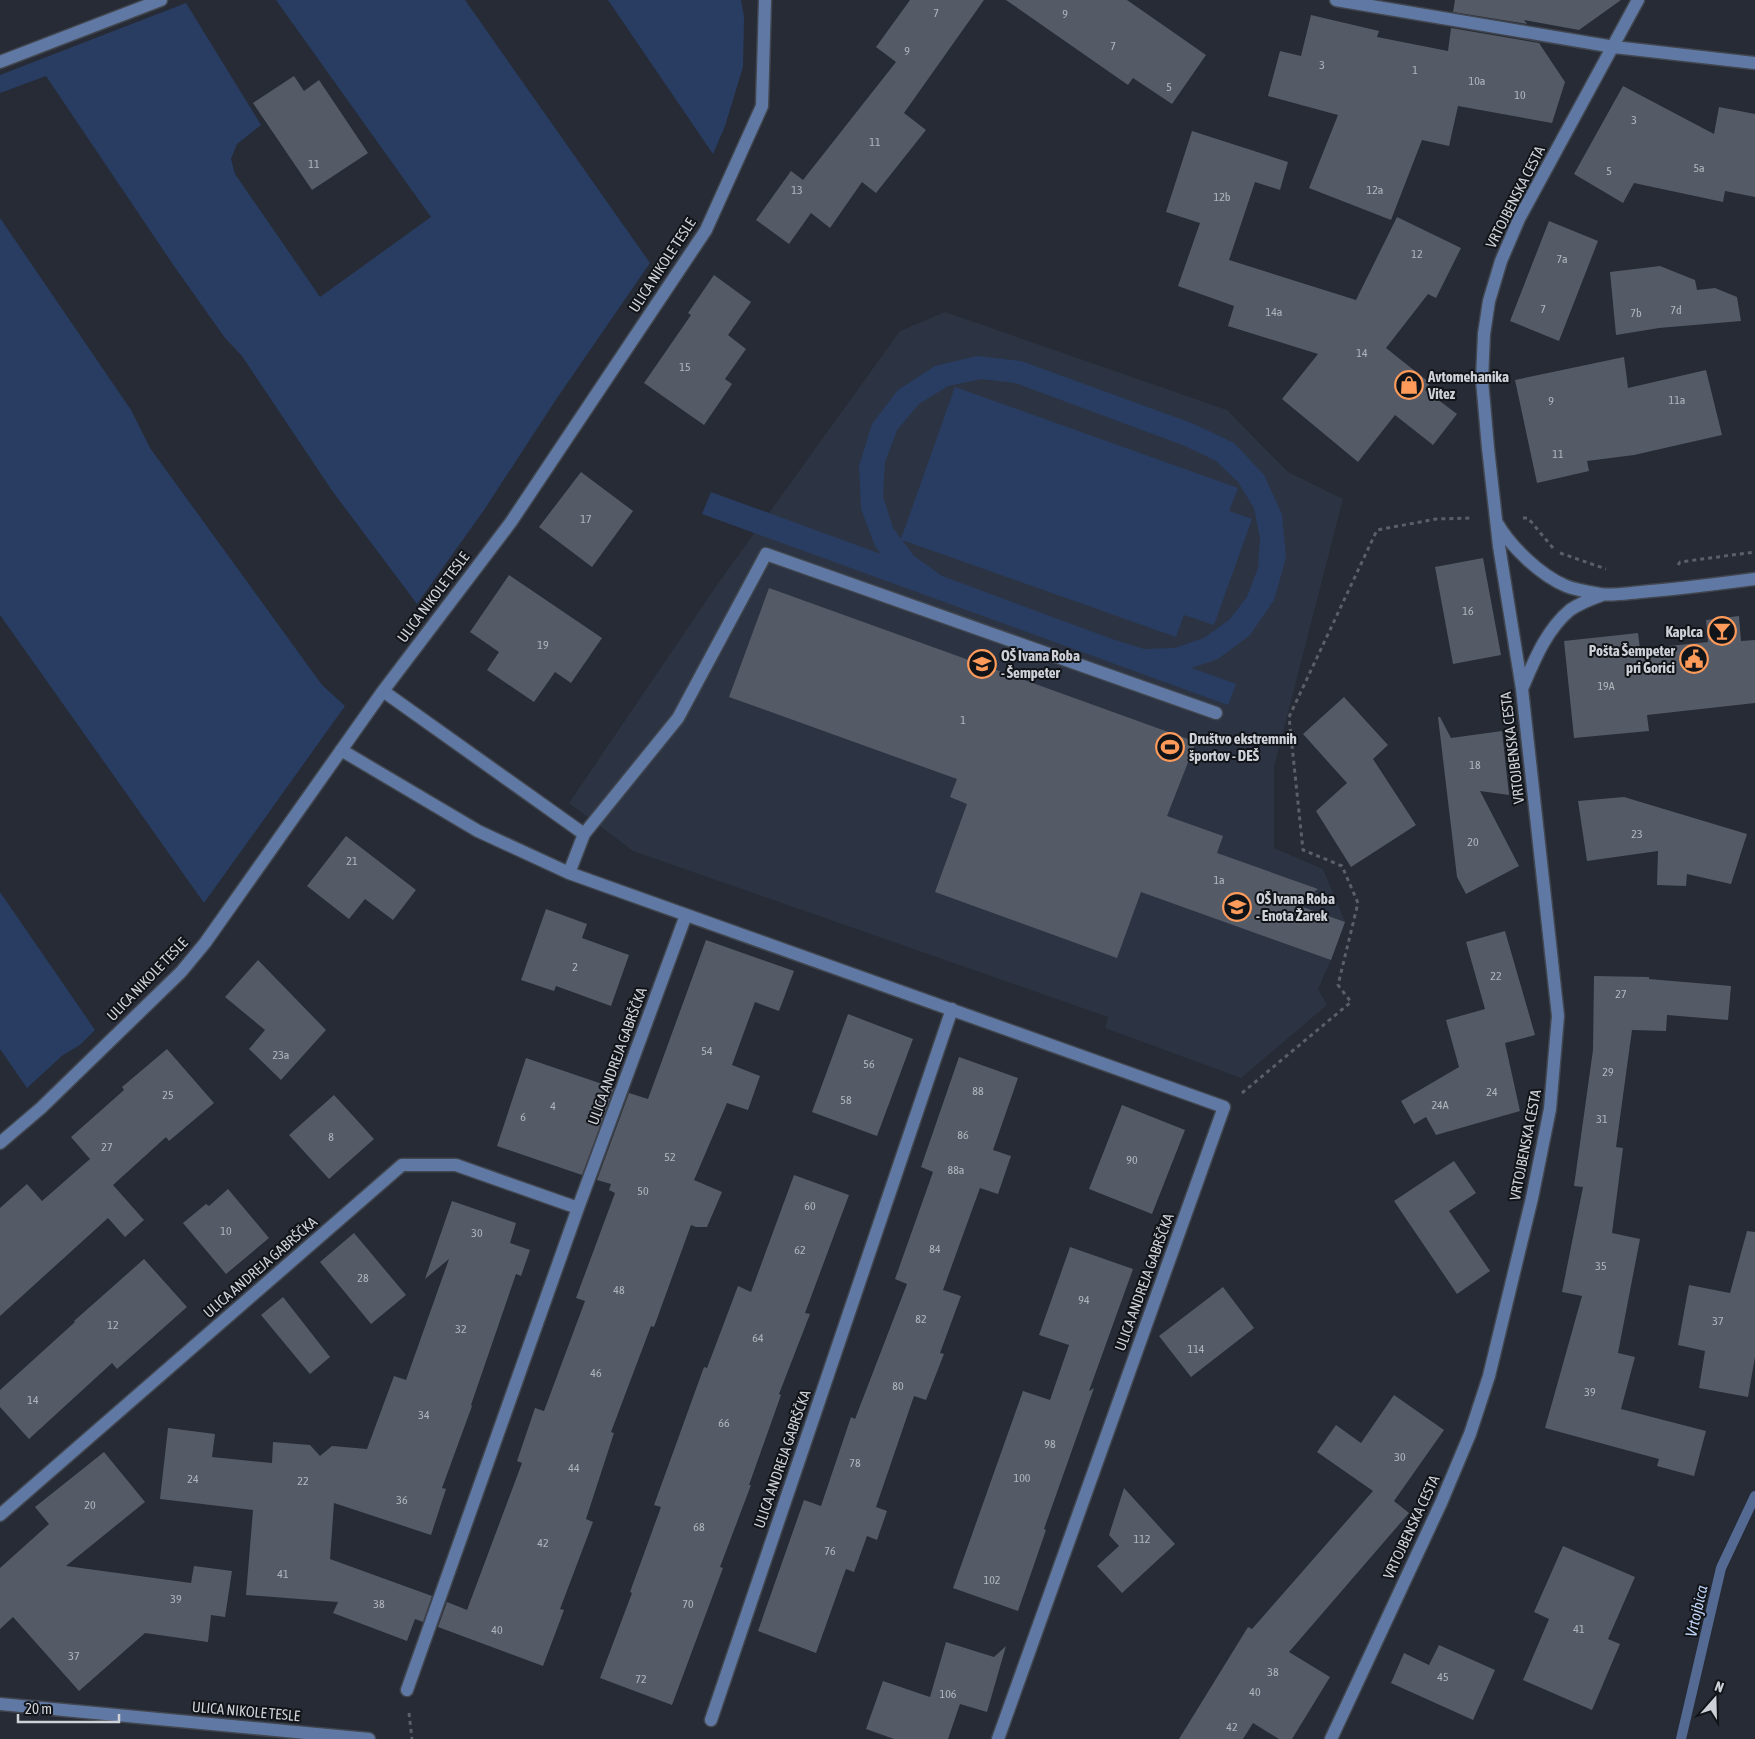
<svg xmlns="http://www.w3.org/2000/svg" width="1755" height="1739" font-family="'Asap Condensed',sans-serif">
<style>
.built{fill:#2c3443}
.green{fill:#293d62;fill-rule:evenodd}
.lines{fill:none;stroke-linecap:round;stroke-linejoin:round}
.stream{stroke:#546a93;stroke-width:10}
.building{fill:#555b66}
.minor-casing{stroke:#41464f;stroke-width:15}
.path{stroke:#5b5f68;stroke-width:3;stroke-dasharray:4 4;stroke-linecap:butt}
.minor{stroke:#6079a4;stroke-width:12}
.labels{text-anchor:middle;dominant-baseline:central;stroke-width:4;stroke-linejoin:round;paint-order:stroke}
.number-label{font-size:12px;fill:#b0b4bc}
.street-label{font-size:15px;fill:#ced2d8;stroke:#111418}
.poi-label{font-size:15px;font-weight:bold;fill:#ced2d8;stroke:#111418;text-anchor:start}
.water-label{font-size:16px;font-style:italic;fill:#bed2f5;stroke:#111418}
</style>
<rect width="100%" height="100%" fill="#262b35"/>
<path class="built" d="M945,312L1227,410L1288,472L1343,499L1274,767V848L1323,869L1345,922L1331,960L1318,989L1327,1005L1241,1078L1105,1028L1108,1017L633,851L569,803L717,585L900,331Z"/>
<path class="green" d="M276,0H465L650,263L557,398L484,510L417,604L333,492L242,356L225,338L174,266L46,76L0,93V75L186,3L261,125L237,144L231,159L235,174L320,297L431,217Z
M608,0H741L744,17L743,67L725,126L713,154Z
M0,218L131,410L150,448L322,685L345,706L204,903L0,615Z
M977,356L1021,361L1194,424L1234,443L1264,475L1282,514L1286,558L1274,600L1250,635L1218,659L1191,668L1236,684L1228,705L702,514L711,492L881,554L875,546L861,509L859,466L872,424L898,390L935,366ZM981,379L1015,383L1185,446L1216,461L1238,482L1254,508L1260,538L1258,568L1247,597L1229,620L1204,638L1175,648L1144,649L1112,639L942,576L914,556L902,540L1176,637L1184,615L1214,625L1252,519L1229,511L1238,488L955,387L901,539L893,528L883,496L885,462L897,430L919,404L948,386Z
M0,892L95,1030L80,1045L63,1055L27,1088L0,1049Z"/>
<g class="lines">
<path class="stream" d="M1681,1739L1721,1568L1755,1496"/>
</g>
<path class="building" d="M910,0H984L904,113L926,130L876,193L862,182L830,228L811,213L789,244L756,220L791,171L803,180L896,62L876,47Z
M1006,0H1127L1206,55L1172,104L1133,78L1128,85Z
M1455,0H1621L1579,30L1524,20L1527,24L1453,12Z
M1311,15L1379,31L1377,37L1448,51L1451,28L1539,43L1565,82L1552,123L1458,106L1449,146L1422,140L1391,220L1309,188L1338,115L1268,96L1280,51L1301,56Z
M294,76L304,91L319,80L368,153L312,190L253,103Z
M1623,86L1714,134L1719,107L1755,114V197L1725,191L1723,202L1634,183L1623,203L1574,174Z
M1192,131L1288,162L1280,190L1255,182L1229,260L1356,300L1397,217L1461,248L1436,298L1428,294L1386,348L1430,383L1425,390L1457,414L1433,445L1395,415L1358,462L1282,399L1318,354L1228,326L1234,306L1178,286L1200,223L1166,212Z
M1549,221L1598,241L1559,341L1510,321Z
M1660,266L1695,280L1697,290L1715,288L1737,297L1741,321L1659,328L1616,335L1610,272Z
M714,275L751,302L728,335L746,349L725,379L732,384L704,425L644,383L691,315L688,313Z
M1624,357L1628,388L1706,370L1722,435L1634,455L1587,461L1589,471L1537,483L1515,380Z
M581,472L633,511L592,567L539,527Z
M1483,558L1501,655L1453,664L1435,567Z
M509,575L602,638L571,683L555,672L534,702L487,670L499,652L470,632Z
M769,588L1196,742L1167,816L1223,836L1217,853L1318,889L1294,904L1345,922L1331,960L1141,892L1117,958L935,892L967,804L950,797L957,779L729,697Z
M1739,616L1741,641L1755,640V703L1647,715L1649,731L1574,738L1564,641L1638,633L1640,649L1708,642L1706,620Z
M1344,697L1388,745L1373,759L1416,825L1351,867L1316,811L1347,783L1303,734Z
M1438,717H1440L1451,738L1502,731L1509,795L1480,791L1519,866L1466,894L1457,877Z
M1624,797L1747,834L1731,884L1687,874L1686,886L1657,885L1658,851L1587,861L1578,801Z
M346,836L416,890L393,920L365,899L349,919L307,886Z
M546,909L587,924L582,938L629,955L611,1006L556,986L554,991L521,980Z
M1505,931L1535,1035L1505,1043L1520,1111L1436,1135L1426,1117L1414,1124L1401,1101L1459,1067L1446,1020L1485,1009L1466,942Z
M706,940L794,971L779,1011L755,1002L732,1065L760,1076L748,1110L727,1103L694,1180L722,1192L707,1227H696L691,1225L654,1327L651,1326L611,1432L614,1433L586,1519L593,1522L560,1609L564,1610L543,1666L438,1627L447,1602L467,1610L522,1463L517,1461L535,1408L544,1411L585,1301L576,1298L615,1193L609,1190L611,1184L597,1180L629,1093L648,1099Z
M258,960L326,1030L281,1080L249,1049L265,1030L225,997Z
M1594,976L1649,977V979L1731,986L1728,1020L1667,1015L1666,1031L1632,1030L1616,1147L1623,1148L1612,1233L1640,1239L1618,1353L1635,1357L1621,1409L1706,1431L1694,1476L1657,1466L1659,1459L1545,1428L1582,1296L1562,1292L1583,1187L1574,1186L1593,1050Z
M848,1014L913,1039L877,1136L812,1112Z
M167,1049L214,1103L169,1141L166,1137L113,1185L144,1220L125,1237L108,1218L0,1316V1208L27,1184L42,1201L90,1159L71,1137L124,1090L122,1087Z
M959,1057L1018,1078L993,1150L1011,1156L998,1194L980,1188L943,1290L961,1296L940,1353L944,1354L926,1400L914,1396L876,1507L887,1511L877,1540L867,1536L854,1572L846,1569L816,1653L758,1631L804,1500L821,1506L851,1417L855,1419L907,1284L895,1279L933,1172L921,1167Z
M526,1058L614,1088L582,1175L497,1146Z
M334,1095L374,1139L329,1179L289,1135Z
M1122,1105L1185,1130L1152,1214L1089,1189Z
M1454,1161L1476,1193L1449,1211L1490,1271L1457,1294L1394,1201Z
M794,1175L849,1195L805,1313L810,1314L779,1394L781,1395L749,1485H751L720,1567L723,1568L672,1705L600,1678L632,1593L630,1592L661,1507L654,1505L704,1367L707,1368L738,1286L751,1292Z
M228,1189L269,1238L226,1274L183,1223L206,1204L209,1206Z
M452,1201L516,1223L510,1243L530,1250L521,1276L516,1274L471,1405L472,1406L442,1488L446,1489L431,1535L334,1503L330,1559L432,1596L423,1622L415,1619L407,1641L333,1613L338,1602L246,1595L253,1510L160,1499L168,1428L215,1434L212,1457L272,1463L273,1442L310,1445L320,1456L332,1446L367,1449L394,1376L406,1380L449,1259L425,1279Z
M1747,1231L1755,1232V1357L1748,1397L1699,1388L1705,1351L1678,1345L1689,1285L1730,1293Z
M354,1233L406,1295L371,1324L320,1262Z
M1070,1247L1133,1269L1089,1391L1094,1388L1044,1529L1046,1530L1018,1611L953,1588L1023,1391L1050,1400L1069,1345L1039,1335Z
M144,1259L187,1307L117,1369L112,1363L29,1439L0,1407V1390L75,1322L74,1321Z
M1223,1287L1254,1328L1191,1377L1159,1336Z
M283,1297L330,1357L310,1374L261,1315Z
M1394,1395L1444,1430L1394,1501L1409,1513L1289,1652L1330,1677L1292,1739H1279L1253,1723L1243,1739H1179L1248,1627L1252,1629L1373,1491L1317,1452L1336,1425L1361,1443Z
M104,1452L145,1502L66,1566L191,1583L194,1566L232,1571L225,1617L211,1615L208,1642L145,1633L79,1691L13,1617L0,1629V1568L49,1524L35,1507Z
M1124,1488L1175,1544L1122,1593L1097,1566L1119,1546L1109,1535Z
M1563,1546L1635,1577L1608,1639L1620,1644L1592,1710L1523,1680L1549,1619L1534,1612Z
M946,1642L994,1657L1006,1646L987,1712L960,1704L948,1739H894L866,1729L883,1681L930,1697Z
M1439,1645L1495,1670L1473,1720L1391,1683L1404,1653L1429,1665Z"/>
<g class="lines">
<defs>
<path id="minor" d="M1336,0L1614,47L1755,63
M0,62L161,0
M1497,523C1511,547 1540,575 1566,586C1576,590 1589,592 1600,594C1613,596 1628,593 1641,592C1679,589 1717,584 1755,579
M1522,689C1534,661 1546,630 1570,610C1580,603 1591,599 1602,595
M383,691L584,834L569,873
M341,750L478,831L569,873L1224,1107L998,1739
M584,834L678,718L766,554L1216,713
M0,1143L41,1108L181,972L205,943L383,691L511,522L706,230L762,106L765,0
M0,1515L402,1165H456L578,1208
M407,1690L578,1208L686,915
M0,1704L369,1739
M711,1720L952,1009
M1331,1739L1441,1503L1470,1434L1489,1376L1532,1198L1550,1109L1558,1016L1522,689L1499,546L1488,448L1482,380L1484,334L1489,301L1501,261L1519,219L1638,0"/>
</defs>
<use href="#minor" class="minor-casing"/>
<path class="path" d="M1523,518H1528L1553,548
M1560,553L1606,569
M1678,565L1680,562L1755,552
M1242,1093L1351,1002L1338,985L1358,903L1342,866L1303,850L1289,717L1377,530L1436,519L1472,518
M409,1713L412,1739"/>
<use href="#minor" class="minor"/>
</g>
<defs>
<symbol id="shop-ring" viewBox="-11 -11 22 22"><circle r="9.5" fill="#111418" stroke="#ff9b5a" stroke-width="1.5"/><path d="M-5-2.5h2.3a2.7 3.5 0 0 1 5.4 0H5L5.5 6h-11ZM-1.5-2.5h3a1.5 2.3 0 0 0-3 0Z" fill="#ff9b5a"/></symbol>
<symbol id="bar-ring" viewBox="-11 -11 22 22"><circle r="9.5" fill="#111418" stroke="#ff9b5a" stroke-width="1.5"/><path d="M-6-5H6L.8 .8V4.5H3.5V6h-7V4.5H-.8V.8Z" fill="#ff9b5a"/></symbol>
<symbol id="civic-ring" viewBox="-11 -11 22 22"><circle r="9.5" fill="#111418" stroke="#ff9b5a" stroke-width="1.5"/><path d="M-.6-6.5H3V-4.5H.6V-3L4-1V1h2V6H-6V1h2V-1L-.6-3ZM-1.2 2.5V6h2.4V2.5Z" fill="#ff9b5a"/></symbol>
<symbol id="school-ring" viewBox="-11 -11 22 22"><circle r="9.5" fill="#111418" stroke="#ff9b5a" stroke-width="1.5"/><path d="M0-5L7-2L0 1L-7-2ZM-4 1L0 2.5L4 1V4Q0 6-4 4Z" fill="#ff9b5a"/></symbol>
<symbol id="stadium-ring" viewBox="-11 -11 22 22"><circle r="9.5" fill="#111418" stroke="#ff9b5a" stroke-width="1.5"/><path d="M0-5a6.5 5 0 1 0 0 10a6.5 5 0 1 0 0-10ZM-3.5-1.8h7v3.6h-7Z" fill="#ff9b5a"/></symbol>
</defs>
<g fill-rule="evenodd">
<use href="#shop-ring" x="1393" y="369" width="32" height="32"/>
<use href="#bar-ring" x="1706" y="615" width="32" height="32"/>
<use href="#civic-ring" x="1678" y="643" width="32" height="32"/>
<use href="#school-ring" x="966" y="648" width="32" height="32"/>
<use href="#stadium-ring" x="1154" y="731" width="32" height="32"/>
<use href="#school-ring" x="1221" y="891" width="32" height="32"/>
</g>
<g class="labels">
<g class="number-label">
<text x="936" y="13">7</text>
<text x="1065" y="14">9</text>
<text x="1113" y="46">7</text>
<text x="907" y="51">9</text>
<text x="1322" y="65">3</text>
<text x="1415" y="70">1</text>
<text x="1477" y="81">10a</text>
<text x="1169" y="87">5</text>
<text x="1520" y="95">10</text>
<text x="1634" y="120">3</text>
<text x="875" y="142">11</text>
<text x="314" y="164">11</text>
<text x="1699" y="168">5a</text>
<text x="1609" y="171">5</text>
<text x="797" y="190">13</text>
<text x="1375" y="190">12a</text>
<text x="1222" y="197">12b</text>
<text x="1417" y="254">12</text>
<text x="1562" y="259">7a</text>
<text x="1543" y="309">7</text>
<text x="1676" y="310">7d</text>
<text x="1274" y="312">14a</text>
<text x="1636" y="313">7b</text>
<text x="1362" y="353">14</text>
<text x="685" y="367">15</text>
<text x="1677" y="400">11a</text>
<text x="1551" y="401">9</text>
<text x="1558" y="454">11</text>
<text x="586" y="519">17</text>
<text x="1468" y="611">16</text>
<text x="543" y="645">19</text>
<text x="1606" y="686">19A</text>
<text x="963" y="720">1</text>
<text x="1475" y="765">18</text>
<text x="1637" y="834">23</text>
<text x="1473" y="842">20</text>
<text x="352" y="861">21</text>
<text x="1219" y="880">1a</text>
<text x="575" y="967">2</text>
<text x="1496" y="976">22</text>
<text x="1621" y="994">27</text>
<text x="707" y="1051">54</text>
<text x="281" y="1055">23a</text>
<text x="869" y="1064">56</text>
<text x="1608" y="1072">29</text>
<text x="978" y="1091">88</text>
<text x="1492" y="1092">24</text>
<text x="168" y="1095">25</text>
<text x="846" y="1100">58</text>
<text x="1440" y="1105">24A</text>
<text x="553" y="1106">4</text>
<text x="523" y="1117">6</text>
<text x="1602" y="1119">31</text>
<text x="963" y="1135">86</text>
<text x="331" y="1137">8</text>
<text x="107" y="1147">27</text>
<text x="670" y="1157">52</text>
<text x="1132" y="1160">90</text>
<text x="956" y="1170">88a</text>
<text x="643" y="1191">50</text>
<text x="810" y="1206">60</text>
<text x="226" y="1231">10</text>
<text x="477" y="1233">30</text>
<text x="935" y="1249">84</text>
<text x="800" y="1250">62</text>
<text x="1601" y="1266">35</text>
<text x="363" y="1278">28</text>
<text x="619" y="1290">48</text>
<text x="1084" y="1300">94</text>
<text x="921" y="1319">82</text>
<text x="1718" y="1321">37</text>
<text x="113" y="1325">12</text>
<text x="461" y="1329">32</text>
<text x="758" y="1338">64</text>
<text x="1196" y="1349">114</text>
<text x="596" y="1373">46</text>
<text x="898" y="1386">80</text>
<text x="1590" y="1392">39</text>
<text x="33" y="1400">14</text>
<text x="424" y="1415">34</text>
<text x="724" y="1423">66</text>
<text x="1050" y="1444">98</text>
<text x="1400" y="1457">30</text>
<text x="855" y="1463">78</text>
<text x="574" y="1468">44</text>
<text x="1022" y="1478">100</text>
<text x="193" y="1479">24</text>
<text x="303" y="1481">22</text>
<text x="402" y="1500">36</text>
<text x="90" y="1505">20</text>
<text x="699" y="1527">68</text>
<text x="1142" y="1539">112</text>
<text x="543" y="1543">42</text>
<text x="830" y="1551">76</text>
<text x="283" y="1574">41</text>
<text x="992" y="1580">102</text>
<text x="176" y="1599">39</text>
<text x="379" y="1604">38</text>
<text x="688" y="1604">70</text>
<text x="1579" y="1629">41</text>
<text x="497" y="1630">40</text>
<text x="74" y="1656">37</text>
<text x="1273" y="1672">38</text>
<text x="1443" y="1677">45</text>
<text x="641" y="1679">72</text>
<text x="1255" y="1692">40</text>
<text x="948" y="1694">106</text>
<text x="1232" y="1727">42</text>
</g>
<g class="street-label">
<text transform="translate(1515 197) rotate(-63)">VRTOJBENSKA CESTA</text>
<text transform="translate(662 265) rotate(-57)">ULICA NIKOLE TESLE</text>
<text transform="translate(433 597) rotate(-53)">ULICA NIKOLE TESLE</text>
<text transform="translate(1512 748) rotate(-97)">VRTOJBENSKA CESTA</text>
<text transform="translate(147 979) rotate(-46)">ULICA NIKOLE TESLE</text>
<text transform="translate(617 1056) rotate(-70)">ULICA ANDREJA GABRŠČKA</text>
<text transform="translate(1525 1145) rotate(-79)">VRTOJBENSKA CESTA</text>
<text transform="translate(260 1267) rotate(-41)">ULICA ANDREJA GABRŠČKA</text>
<text transform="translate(1144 1282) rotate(-70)">ULICA ANDREJA GABRŠČKA</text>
<text transform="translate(782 1459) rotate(-71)">ULICA ANDREJA GABRŠČKA</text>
<text transform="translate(1411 1527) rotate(-65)">VRTOJBENSKA CESTA</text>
<text transform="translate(246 1711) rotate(5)">ULICA NIKOLE TESLE</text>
</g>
<g class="poi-label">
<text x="1428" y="376">Avtomehanika<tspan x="1428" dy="17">Vitez</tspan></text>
<text x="1703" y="631" text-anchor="end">Kaplca</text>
<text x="1675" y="650" text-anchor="end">Pošta Šempeter<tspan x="1675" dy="17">pri Gorici</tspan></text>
<text x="1001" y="655">OŠ Ivana Roba<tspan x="1001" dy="17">- Šempeter</tspan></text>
<text x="1189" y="738">Društvo ekstremnih<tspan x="1189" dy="17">športov - DEŠ</tspan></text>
<text x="1256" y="898">OŠ Ivana Roba<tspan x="1256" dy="17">- Enota Žarek</tspan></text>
</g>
<g class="water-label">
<text transform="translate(1696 1611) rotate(-77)">Vrtojbica</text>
</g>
</g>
<g transform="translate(1715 1699) rotate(20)" stroke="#111418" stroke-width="4" paint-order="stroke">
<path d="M0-4L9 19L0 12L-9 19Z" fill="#ced2d8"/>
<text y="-8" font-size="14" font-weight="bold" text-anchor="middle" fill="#ced2d8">N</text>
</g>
<path d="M18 1714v8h101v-8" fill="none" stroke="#ced2d8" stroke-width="2.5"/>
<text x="25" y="1714" font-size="15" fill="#ced2d8" stroke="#111418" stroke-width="4" paint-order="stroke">20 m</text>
</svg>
